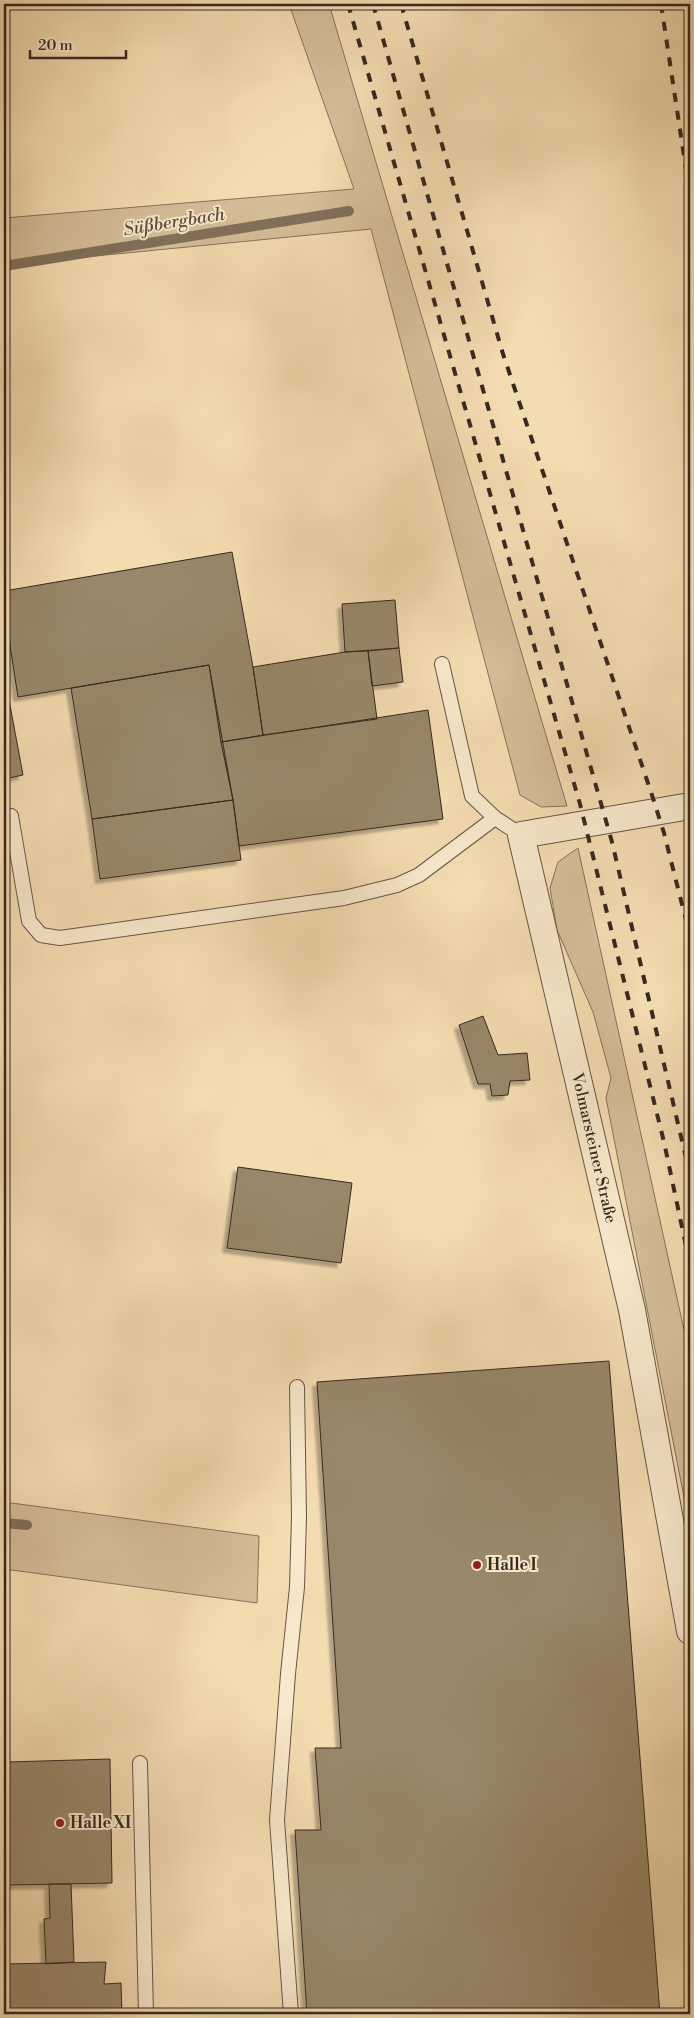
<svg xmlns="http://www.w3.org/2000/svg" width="694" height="2018" font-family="'Libre Bodoni',serif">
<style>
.green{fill:#d4be98;stroke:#84745c}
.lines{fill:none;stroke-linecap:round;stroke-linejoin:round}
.stream{stroke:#81705a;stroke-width:10}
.building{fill:#98876b;stroke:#352a20;filter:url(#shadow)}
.lane-casing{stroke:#655644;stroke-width:16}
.street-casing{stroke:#655644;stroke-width:28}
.lane{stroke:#f8e8cc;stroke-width:14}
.street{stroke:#f8e8cc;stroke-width:26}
.rail{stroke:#352a20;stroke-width:4;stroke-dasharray:9 9;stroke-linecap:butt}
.poi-dot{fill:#8f2418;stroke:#f8e8cc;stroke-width:2}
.labels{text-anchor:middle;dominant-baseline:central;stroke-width:4;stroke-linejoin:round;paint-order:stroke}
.street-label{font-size:16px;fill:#352a20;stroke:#f8e8cc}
.poi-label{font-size:16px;font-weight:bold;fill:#352a20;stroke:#f8e8cc;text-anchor:start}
.water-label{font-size:18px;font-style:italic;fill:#5b4d3d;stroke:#f8e8cc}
</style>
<defs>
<filter id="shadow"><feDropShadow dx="-4.5" dy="4.5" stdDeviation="1" flood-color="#0004"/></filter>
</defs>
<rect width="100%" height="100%" fill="#f4dcb1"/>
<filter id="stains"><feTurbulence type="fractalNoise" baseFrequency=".004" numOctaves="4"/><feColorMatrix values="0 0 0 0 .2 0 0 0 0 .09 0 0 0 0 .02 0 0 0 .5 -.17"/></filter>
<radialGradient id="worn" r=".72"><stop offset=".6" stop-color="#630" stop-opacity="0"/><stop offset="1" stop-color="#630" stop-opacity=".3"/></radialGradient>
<path class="green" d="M289,4H329L567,806L541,807L520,795L371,229L4,265V218L354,189Z
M578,848L690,1357V1528L606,1098L611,1078L593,1012L557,930L550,888L558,862Z
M4,1502L259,1536L257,1603L4,1569Z"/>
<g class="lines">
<path class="stream" d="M4,266L349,211
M4,1523L27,1525"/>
</g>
<path class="building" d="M232,552L253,667L263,735L221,742L209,665L18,697L4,607V591Z
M395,600L399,648L345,652L342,604Z
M399,648L403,682L372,686L368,651Z
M368,651L377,719L263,735L253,667L345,652Z
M209,665L233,800L92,819L71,688Z
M7,689L23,775L4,779V690Z
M428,710L443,819L239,846L233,800L221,742Z
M233,800L241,860L100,879L92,819Z
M483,1016L498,1055L527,1053L530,1080L510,1081L508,1095L492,1096L490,1084H478L459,1025Z
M238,1167L352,1183L341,1263L227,1248Z
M609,1361L660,2014H307L295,1830H321L315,1748H341L317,1382Z
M110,1759L112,1883L9,1885L8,1762Z
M49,1884H71L74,1962L46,1964L44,1919L50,1918Z
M106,1962L104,1984L121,1983L122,2014H4V1964Z"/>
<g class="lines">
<defs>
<path id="lane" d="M442,664L472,796L495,818L521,835
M11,816L29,921L41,935L60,938L344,898L397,885L419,875L495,818
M140,1763L146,2014
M291,2014L277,1820L288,1674L297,1587L299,1517L297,1387"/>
<path id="street" d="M690,806L521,835L632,1310L690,1631"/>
</defs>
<use href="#lane" class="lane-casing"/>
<use href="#street" class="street-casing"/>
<use href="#lane" class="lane"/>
<use href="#street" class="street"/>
<path class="rail" d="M348,4L580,804L664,1142L690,1265
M373,4L612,842L690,1175
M401,4L503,354L651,792L664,833L690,936
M661,4L690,196"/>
</g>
<g class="poi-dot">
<circle cx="477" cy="1565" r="5"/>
<circle cx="60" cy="1823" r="5"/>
</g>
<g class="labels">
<g class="street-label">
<text transform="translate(594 1148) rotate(77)">Volmarsteiner Straße</text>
</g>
<g class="poi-label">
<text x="487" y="1565">Halle I</text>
<text x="70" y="1823">Halle XI</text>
</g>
<g class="water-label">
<text transform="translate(174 222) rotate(-9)">Süßbergbach</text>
</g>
</g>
<rect width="694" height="2018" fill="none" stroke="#f4dcb1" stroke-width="20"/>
<rect x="5" y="5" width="684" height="2008" fill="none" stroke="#352a20" stroke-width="2.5"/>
<rect x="10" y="10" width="674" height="1998" fill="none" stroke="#352a20"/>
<path d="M30 50v8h96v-8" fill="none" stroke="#352a20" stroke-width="2.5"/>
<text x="38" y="50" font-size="15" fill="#352a20" stroke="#f8e8cc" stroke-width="4" paint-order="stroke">20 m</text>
<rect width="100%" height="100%" filter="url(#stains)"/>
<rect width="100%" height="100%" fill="url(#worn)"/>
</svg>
